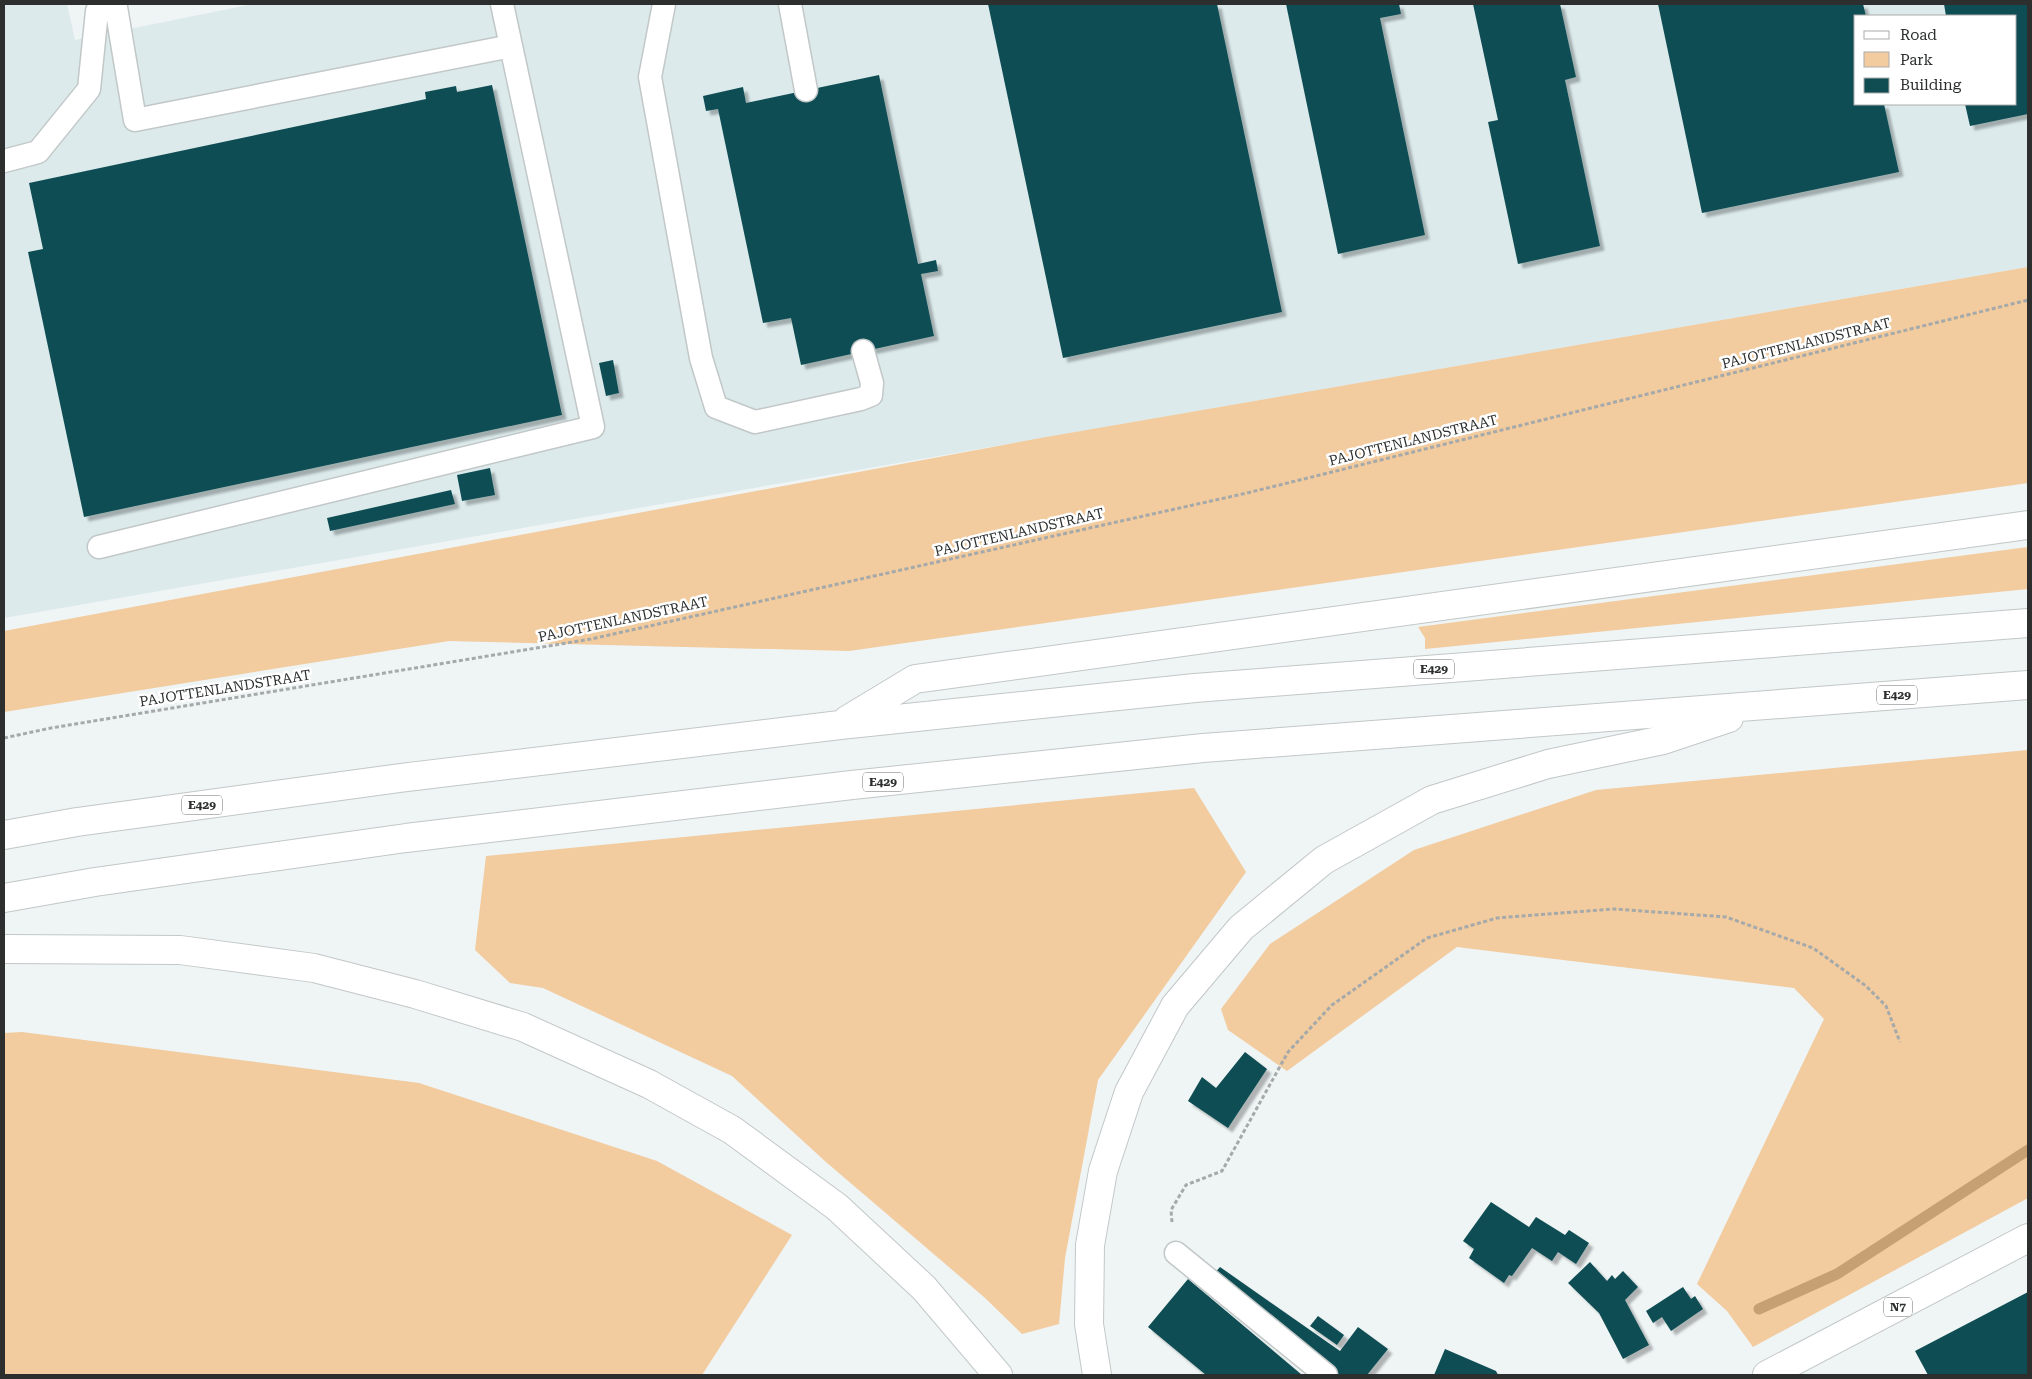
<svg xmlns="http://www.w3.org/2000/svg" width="2032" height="1379" font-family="'Roboto Serif',serif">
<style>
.built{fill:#dceaec;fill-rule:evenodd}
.green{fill:#f2cb9e}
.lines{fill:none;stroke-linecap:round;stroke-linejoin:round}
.stream{stroke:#c69f73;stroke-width:11}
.building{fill:#0f4d53;filter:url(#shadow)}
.service-casing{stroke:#c2c7c7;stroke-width:25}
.primary-casing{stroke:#c2c7c7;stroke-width:30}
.motorway-casing{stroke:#c2c7c7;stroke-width:30}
.path{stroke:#a5a9aa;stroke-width:3;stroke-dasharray:4 2.5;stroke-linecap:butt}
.service{stroke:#fff;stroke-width:22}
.primary{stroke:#fff;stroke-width:28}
.motorway{stroke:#fff;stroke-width:28}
.labels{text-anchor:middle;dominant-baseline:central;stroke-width:5;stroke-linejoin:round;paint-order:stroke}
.shield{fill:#fff;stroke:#6c6d6d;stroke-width:1}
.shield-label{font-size:12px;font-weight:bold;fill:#2d2f2f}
.street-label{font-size:14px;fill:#2d2f2f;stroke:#fff}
</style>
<defs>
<filter id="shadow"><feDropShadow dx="4.5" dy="4.5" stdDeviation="1" flood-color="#0004"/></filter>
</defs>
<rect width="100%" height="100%" fill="#eff4f5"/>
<path class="built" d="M4,4H67L75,40L253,4H2028V267L4,618ZM1856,16H2016V104H1856Z"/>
<path class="green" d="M2028,267V483L849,651L449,641L4,712V631L1046,437Z
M2028,547V589L1425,649V638L1418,627Z
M2028,750V1198L1753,1347L1727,1311L1697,1284L1824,1019L1794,988L1457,947L1287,1071L1228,1030L1221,1009L1270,944L1414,850L1596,790Z
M1194,788L1246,872L1098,1080L1065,1258L1059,1324L1022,1334L984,1297L826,1162L732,1076L543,988L510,983L475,950L486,856Z
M22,1032L419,1083L657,1161L792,1235L702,1375H4V1033Z"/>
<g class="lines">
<path class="stream" d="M1759,1309L1837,1274L2028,1150"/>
</g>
<path class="building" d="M988,4H1217L1282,312L1063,358Z
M1286,4H1399L1401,14L1380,18L1425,235L1338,254Z
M1473,4H1560L1576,77L1565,80L1600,246L1518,264L1488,122L1498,120Z
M1658,4H1863L1866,16H1856V104H1884L1899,172L1702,213Z
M1944,4H2028V114L1970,126L1965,104H2016V16H1946Z
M879,75L918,264L936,260L938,271L921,274L934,336L801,365L791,318L763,323L718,109L706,111L703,96L743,87L746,103Z
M492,85L562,415L84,517L28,252L43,249L29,183L426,99L425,92L456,86L457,92Z
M613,360L619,393L606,396L599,363Z
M490,468L495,495L462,501L457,475Z
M451,490L455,504L330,531L327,518Z
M1245,1052L1267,1069L1228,1128L1188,1101L1202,1077L1216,1088Z
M1491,1202L1529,1227L1536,1217L1565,1235L1569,1230L1589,1243L1576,1264L1558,1252L1552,1261L1532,1248L1512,1276L1509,1275L1504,1283L1469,1258L1474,1249L1463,1241Z
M1590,1262L1607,1281L1612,1275L1615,1279L1623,1271L1638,1287L1625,1300L1649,1345L1623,1359L1599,1313L1568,1283Z
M1220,1267L1340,1351L1358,1327L1388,1349L1367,1375H1335L1213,1275Z
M1188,1279L1302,1375H1206L1148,1327Z
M1683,1287L1691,1299L1695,1296L1703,1309L1671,1331L1662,1317L1653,1323L1646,1311Z
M2028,1292V1375H1928L1915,1351Z
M1318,1316L1344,1335L1337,1345L1310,1326Z
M1445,1349L1496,1371L1498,1375H1434Z"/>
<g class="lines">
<defs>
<path id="service" d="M664,4L650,77L701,358L716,407L755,422L861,399L871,395L872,383L863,351
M790,4L806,90
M116,7L135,120L511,46
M4,161L38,152L89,89L97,11
M99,547L593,427L502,4
M1176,1253L1326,1375"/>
<path id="primary" d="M1767,1375L2028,1238"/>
<path id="motorway" d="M847,720L915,679L2028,525
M4,835L77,822L400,778L840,725L1195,688L2028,623
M4,898L95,882L406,838L852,785L1203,748L2028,685
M4,949L180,950L314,968L415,994L523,1027L649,1084L732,1130L837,1207L924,1288L998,1375
M1097,1375L1089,1324L1090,1245L1103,1171L1129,1092L1175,1006L1241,928L1324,860L1432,800L1548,764L1663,740L1729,718"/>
</defs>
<use href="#service" class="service-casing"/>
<use href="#primary" class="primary-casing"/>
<use href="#motorway" class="motorway-casing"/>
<path class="path" d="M4,738L51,728L591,639L1247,493L2028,300
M1172,1222L1171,1210L1186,1185L1222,1171L1288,1052L1332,1005L1427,938L1497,918L1614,909L1726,917L1813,948L1866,986L1886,1006L1900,1042"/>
<use href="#service" class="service"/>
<use href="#primary" class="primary"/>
<use href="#motorway" class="motorway"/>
</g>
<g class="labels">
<g class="shield">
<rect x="1414" y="659.5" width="40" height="19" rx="4"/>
<rect x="1877" y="685.5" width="40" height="19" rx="4"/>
<rect x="863" y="772.5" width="40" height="19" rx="4"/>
<rect x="182" y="795.5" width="40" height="19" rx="4"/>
<rect x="1884" y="1297.5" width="28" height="19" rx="4"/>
</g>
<g class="shield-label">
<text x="1434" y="669">E429</text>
<text x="1897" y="695">E429</text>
<text x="883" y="782">E429</text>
<text x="202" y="805">E429</text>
<text x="1898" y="1307">N7</text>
</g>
<g class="street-label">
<text transform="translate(1806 343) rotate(-14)">PAJOTTENLANDSTRAAT</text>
<text transform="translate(1413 440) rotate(-14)">PAJOTTENLANDSTRAAT</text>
<text transform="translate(1019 532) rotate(-13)">PAJOTTENLANDSTRAAT</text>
<text transform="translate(623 619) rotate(-12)">PAJOTTENLANDSTRAAT</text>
<text transform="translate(225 688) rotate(-9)">PAJOTTENLANDSTRAAT</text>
</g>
</g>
<rect width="2032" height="1379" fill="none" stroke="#2d2f2f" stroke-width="10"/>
<rect x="1854" y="15" width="162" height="90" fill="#ffffff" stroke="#abacac"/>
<rect x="1864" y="31" width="25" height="8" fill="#ffffff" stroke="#abacac"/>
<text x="1900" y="40" font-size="15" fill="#2d2f2f">Road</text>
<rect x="1864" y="52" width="25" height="15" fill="#f2cb9e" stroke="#abacac"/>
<text x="1900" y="65" font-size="15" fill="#2d2f2f">Park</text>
<rect x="1864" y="78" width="25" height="15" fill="#0f4d53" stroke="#abacac"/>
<text x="1900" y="90" font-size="15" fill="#2d2f2f">Building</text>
</svg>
